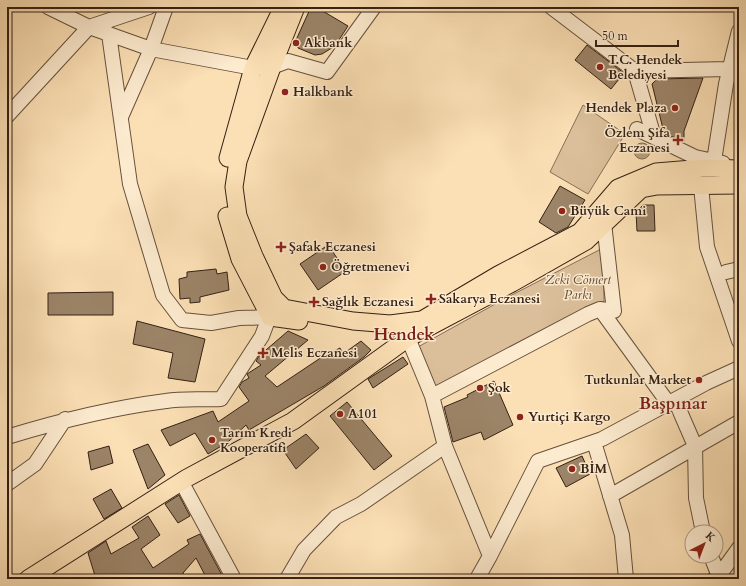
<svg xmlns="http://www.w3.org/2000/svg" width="746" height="586" font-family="Cardo,serif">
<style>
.green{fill:#dabf9a;stroke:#877057}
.water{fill:#b89f7e;stroke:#836c54}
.building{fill:#9c8468;stroke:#342014}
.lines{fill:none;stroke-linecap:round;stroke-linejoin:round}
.minor-casing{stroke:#66503c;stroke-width:16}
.major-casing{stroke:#342014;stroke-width:19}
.minor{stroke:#fdebcf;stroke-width:14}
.major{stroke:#fce0b5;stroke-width:17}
.poi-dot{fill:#8f2418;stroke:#fdebcf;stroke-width:1.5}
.labels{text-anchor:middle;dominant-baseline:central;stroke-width:3;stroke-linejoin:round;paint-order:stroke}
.poi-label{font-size:13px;font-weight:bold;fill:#342014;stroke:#fdebcf;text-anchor:start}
.park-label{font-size:13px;font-style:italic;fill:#5e4836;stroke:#fdebcf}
.district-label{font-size:17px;font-weight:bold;fill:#7a1f14;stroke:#fdebcf}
</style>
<rect width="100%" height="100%" fill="#fce0b5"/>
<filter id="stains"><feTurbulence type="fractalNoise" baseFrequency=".005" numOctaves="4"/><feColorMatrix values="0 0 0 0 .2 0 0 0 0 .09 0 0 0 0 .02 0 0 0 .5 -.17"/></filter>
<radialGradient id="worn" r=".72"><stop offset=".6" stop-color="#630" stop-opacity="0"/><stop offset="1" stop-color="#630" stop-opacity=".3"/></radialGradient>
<path class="green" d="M583,105L625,134L588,194L550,172Z
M603,248L604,301L431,390L416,348L506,298Z"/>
<path class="water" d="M634 151a8 8 0 1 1 16 0a8 8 0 1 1-16 0Z"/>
<path class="building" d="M311,7H316L348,26L335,46L322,54L315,55L298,48L296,40Z
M587,45L624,73L611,89L575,60Z
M703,78L684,131V142L664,133L652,84L657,79Z
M560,186L585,200L568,227L556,233L539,222Z
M643,205H654L655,231H637L636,212Z
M328,245L346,271L318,290L300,264Z
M216,269L217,274L227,272L229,290L200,297V302L190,303V298L180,299L179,279L187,277V272Z
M113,292V315H48V293Z
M137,321L205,339L195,382L168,378L173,353L133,344Z
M288,331L308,340L265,376L277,387L322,357L340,348L343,354L361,341L371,350L364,357L324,386L249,430L246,425L228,442L208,454L195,433L170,446L161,430L213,411L218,422L249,401L239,387L242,382L249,378L247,374L261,365L256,361L259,356Z
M403,357L408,364L373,388L368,379Z
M494,381L513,425L484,440L481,432L453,442L444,407L468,397L467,395Z
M347,402L392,456L374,470L330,416Z
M306,434L319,448L296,469L283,450Z
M148,444L165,475L148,489L133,450Z
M109,446L113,463L91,470L88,452Z
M582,456L590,474L566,487L556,468Z
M111,489L122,508L104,519L93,499Z
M179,495L190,516L178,523L165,504Z
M148,516L160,535L141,549L153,568L189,544L187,540L200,534L224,579H207L196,558L183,573L185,579H96L88,553L106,541L111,554L139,538L132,527Z"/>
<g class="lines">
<defs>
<path id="minor" d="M48,7L89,27L151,49L253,68L272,67L288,61L327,72L374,7
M551,7L635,71L729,69L739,71
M109,34L130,184L163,295L182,320L211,323L239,318L270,317
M635,71L654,137
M7,116L89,27L149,7
M121,117L151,49L166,7
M637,129L695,157L723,163
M714,161L726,84L739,31
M701,186L707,247L739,341
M726,272L739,269
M600,309L669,404
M432,396L588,314L600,309L614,311L604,223
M675,400L695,446L696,498L703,532
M7,437C59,421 111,408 166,401C183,398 203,400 221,399L262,336L272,309
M594,442L622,535L626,579
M445,446L490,556L477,579
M181,481L234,579
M7,484L35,464L65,419
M610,496L739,422
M490,556L538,461L602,439L706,383L739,368
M711,556L720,579
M287,579L304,550L336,517L361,504L445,446L432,396L408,338
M714,579L718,577L739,548"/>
<path id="major" d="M296,7L272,67L238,161L234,187L238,216L254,256L274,298L284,308L353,321L390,324L422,320L498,275L580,232L618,188L656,172L705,168L739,169
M228,158L253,68L283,7
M227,216L240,259L270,317L299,321
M28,579L187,478L293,421L408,338L512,283L586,241L641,189L657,186L739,185"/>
</defs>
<use href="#minor" class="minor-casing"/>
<use href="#major" class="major-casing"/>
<use href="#minor" class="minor"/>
<use href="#major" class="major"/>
</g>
<g class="poi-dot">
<circle cx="296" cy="43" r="4"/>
<circle cx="600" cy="67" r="4"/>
<circle cx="285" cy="92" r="4"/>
<circle cx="675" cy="108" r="4"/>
<path d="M676 134h4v4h4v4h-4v4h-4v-4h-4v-4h4z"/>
<circle cx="562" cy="211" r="4"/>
<path d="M279 241h4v4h4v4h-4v4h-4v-4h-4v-4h4z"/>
<circle cx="323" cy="267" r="4"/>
<path d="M429 293h4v4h4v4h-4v4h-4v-4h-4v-4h4z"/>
<path d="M312 296h4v4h4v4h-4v4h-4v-4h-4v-4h4z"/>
<path d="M261 347h4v4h4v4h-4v4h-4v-4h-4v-4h4z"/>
<circle cx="699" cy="380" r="4"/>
<circle cx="480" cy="388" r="4"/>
<circle cx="340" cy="414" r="4"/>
<circle cx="520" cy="417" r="4"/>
<circle cx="212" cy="440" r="4"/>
<circle cx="572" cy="469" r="4"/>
</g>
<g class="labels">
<g class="poi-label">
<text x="304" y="43">Akbank</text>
<text x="608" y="60">T.C. Hendek<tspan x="608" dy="15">Belediyesi</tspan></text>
<text x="293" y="92">Halkbank</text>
<text x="667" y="108" text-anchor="end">Hendek Plaza</text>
<text x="670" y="133" text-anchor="end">Özlem Şifa<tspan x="670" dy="15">Eczanesi</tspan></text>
<text x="570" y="211">Büyük Cami</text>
<text x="289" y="247">Şafak Eczanesi</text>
<text x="331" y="267">Öğretmenevi</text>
<text x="439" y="299">Sakarya Eczanesi</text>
<text x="322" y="302">Sağlık Eczanesi</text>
<text x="271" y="353">Melis Eczanesi</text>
<text x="691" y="380" text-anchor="end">Tutkunlar Market</text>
<text x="488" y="388">Şok</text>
<text x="348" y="414">A101</text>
<text x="528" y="417">Yurtiçi Kargo</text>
<text x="220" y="433">Tarım Kredi<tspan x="220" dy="15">Kooperatifi</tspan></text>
<text x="580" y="469">BİM</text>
</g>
<g class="park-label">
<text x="578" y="280">Zeki Cömert<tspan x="578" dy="15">Parkı</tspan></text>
</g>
<g class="district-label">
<text x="404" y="334">Hendek</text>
<text x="673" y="403">Başpınar</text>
</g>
</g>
<rect width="746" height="586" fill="none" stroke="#fce0b5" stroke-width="24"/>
<rect x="8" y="8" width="730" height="570" fill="none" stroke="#342014" stroke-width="2"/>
<rect x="12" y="12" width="722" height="562" fill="none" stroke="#342014"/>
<g transform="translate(704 544) rotate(42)"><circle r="19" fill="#fdebcf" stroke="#ad9a84"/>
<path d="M0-3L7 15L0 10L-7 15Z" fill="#8f2418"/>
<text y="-6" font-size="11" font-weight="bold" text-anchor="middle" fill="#342014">K</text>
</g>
<path d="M596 40v6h82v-6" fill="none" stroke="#342014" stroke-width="2"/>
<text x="602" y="40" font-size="12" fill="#342014" stroke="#fdebcf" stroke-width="3" paint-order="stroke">50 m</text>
<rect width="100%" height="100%" filter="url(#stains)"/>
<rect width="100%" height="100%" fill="url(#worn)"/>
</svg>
